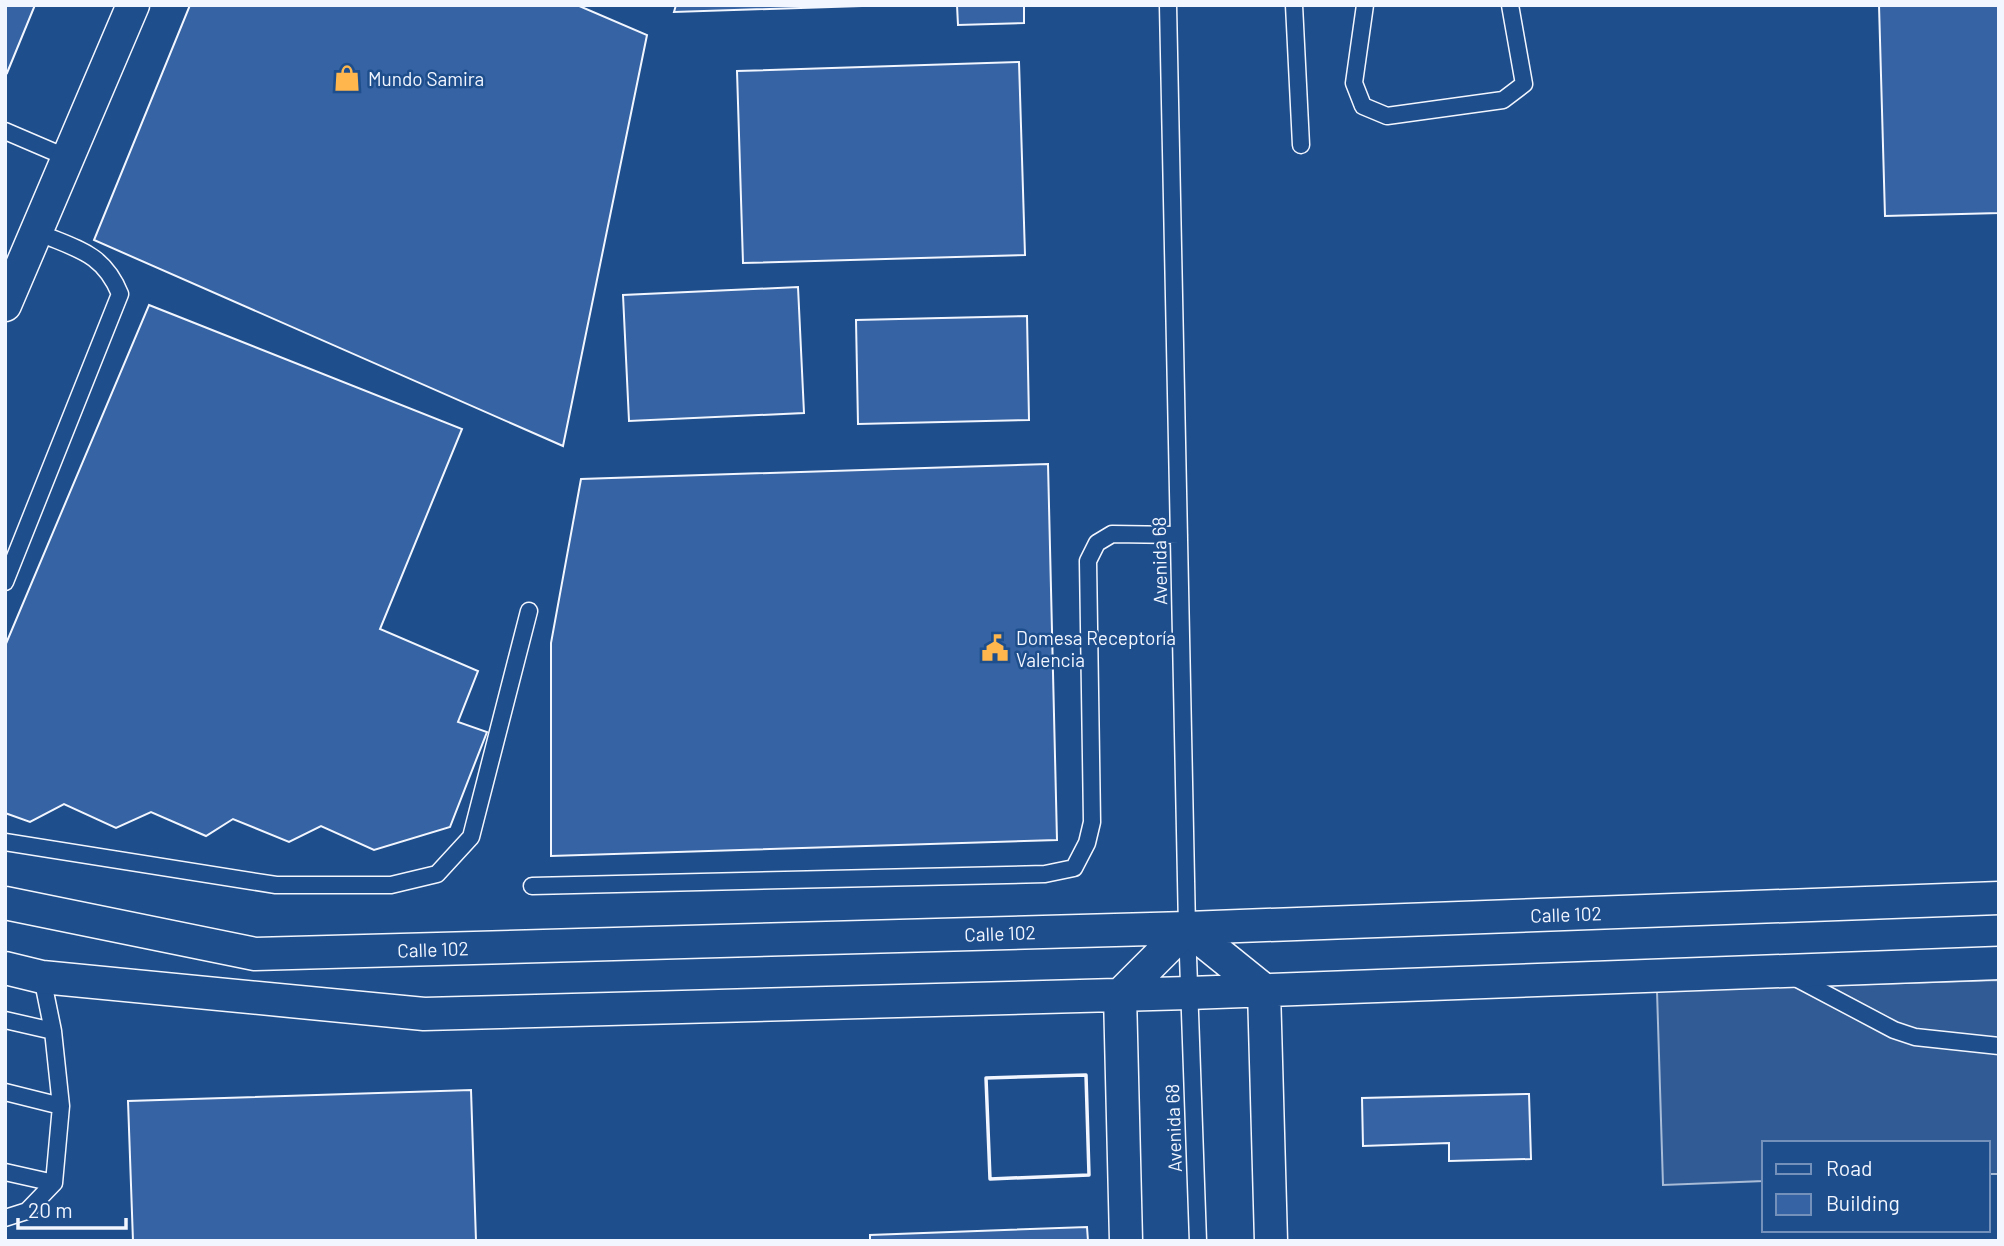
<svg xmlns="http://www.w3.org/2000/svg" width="2004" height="1246" font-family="Barlow,sans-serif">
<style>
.parking{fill:#305b95;stroke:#a8bbd7;stroke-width:2}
.building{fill:#3563a3;stroke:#f2f6ff;stroke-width:2}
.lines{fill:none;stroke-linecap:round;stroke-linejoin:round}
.lane-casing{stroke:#f2f6ff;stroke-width:19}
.street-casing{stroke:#f2f6ff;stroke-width:35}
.lane{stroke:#1f4e8c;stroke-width:16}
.street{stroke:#1f4e8c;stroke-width:32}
.wall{stroke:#f2f6ff;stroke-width:3.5}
.labels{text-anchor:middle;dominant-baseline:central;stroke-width:5;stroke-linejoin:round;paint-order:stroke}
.poi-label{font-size:19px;fill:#f2f6ff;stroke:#1f4e8c;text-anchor:start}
.street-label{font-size:19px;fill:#f2f6ff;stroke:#1f4e8c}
</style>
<rect width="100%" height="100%" fill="#1f4e8c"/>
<path class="parking" d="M1999,980V1174H1988V1143H1764V1181L1663,1185L1657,991Z"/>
<path class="building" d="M5,5H35L7,73L5,72Z
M190,5H577L647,35L563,446L94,240Z
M676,5H893L674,12Z
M957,5H1024V23L958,25Z
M1879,5H1999V213L1885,216Z
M1019,62L1025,255L743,263L737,71Z
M798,287L804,413L629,421L623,295Z
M149,305L462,429L380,629L478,671L458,722L487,732L450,827L374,850L321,826L289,842L233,819L206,836L151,812L116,828L64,804L30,822L5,813V646Z
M1027,316L1029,420L858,424L856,320Z
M1048,464L1057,840L551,856V643L581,479Z
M471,1090L476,1241H133L128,1101Z
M1529,1094L1531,1159L1449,1161V1143L1363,1146L1362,1098Z
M1087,1227L1088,1241H870V1235Z"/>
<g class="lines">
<defs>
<path id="lane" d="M1168,5L1187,928L1198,1241
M1294,5L1301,145
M1365,5L1354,83L1363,106L1387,116L1503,100L1524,84L1510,5
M5,131L68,158
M5,582L120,294C103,252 76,249 37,232
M5,842L276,885H391L437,874L471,837L529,611
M532,886L1045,874L1074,868L1087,843L1092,822L1088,561L1097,543L1112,534L1179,535
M1792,976L1894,1030L1915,1037L1999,1046
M5,1020L53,1031L42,977
M5,1092L61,1106
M5,1172L54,1183L61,1106L53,1031
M5,1218L27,1211L54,1183"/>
<path id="street" d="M5,305L133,5
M5,903L255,954L1187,928L1999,898
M5,968L42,977L424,1014L1189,993L1999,963
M1126,1241L1120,995L1187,928L1264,990L1271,1241"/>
</defs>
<use href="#lane" class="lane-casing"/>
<use href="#street" class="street-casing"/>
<use href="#lane" class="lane"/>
<use href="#street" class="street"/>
<path class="wall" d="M1086,1075L1089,1175L990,1179L986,1078Z"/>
</g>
<defs>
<symbol id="shop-bare" viewBox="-9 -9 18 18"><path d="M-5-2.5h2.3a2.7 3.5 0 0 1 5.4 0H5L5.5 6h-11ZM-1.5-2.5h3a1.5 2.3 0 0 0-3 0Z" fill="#ffb74d" stroke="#1f4e8c" stroke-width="2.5" paint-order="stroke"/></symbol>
<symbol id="civic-bare" viewBox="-9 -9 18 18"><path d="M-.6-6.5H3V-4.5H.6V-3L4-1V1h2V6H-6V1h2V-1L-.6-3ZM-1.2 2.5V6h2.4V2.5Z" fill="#ffb74d" stroke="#1f4e8c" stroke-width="2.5" paint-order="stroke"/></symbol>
</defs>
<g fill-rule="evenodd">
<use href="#shop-bare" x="328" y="59" width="38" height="38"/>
<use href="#civic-bare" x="976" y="629" width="38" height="38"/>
</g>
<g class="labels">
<g class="poi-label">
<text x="368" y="78">Mundo Samira</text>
<text x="1016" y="637">Domesa Receptoría<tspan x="1016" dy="22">Valencia</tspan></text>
</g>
<g class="street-label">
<text transform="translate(1159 561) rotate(-91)">Avenida 68</text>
<text transform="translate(1566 914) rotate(-2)">Calle 102</text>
<text transform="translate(1000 933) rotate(-2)">Calle 102</text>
<text transform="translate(433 949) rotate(-2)">Calle 102</text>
<text transform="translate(1173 1128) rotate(-92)">Avenida 68</text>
</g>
</g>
<rect width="2004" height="1246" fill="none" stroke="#f2f6ff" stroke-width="14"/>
<rect x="1762" y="1141" width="228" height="91" fill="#1f4e8c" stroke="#7391ba" stroke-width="2"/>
<rect x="1776" y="1164" width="35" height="10" fill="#1f4e8c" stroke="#7391ba" stroke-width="2"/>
<text x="1826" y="1176" font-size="21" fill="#f2f6ff">Road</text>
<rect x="1776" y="1194" width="35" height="21" fill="#3563a3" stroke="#7391ba" stroke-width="2"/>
<text x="1826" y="1211" font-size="21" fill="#f2f6ff">Building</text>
<path d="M18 1218v10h108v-10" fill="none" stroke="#f2f6ff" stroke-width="3.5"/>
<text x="28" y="1218" font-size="21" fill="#f2f6ff" stroke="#1f4e8c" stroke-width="5" paint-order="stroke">20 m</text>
</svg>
